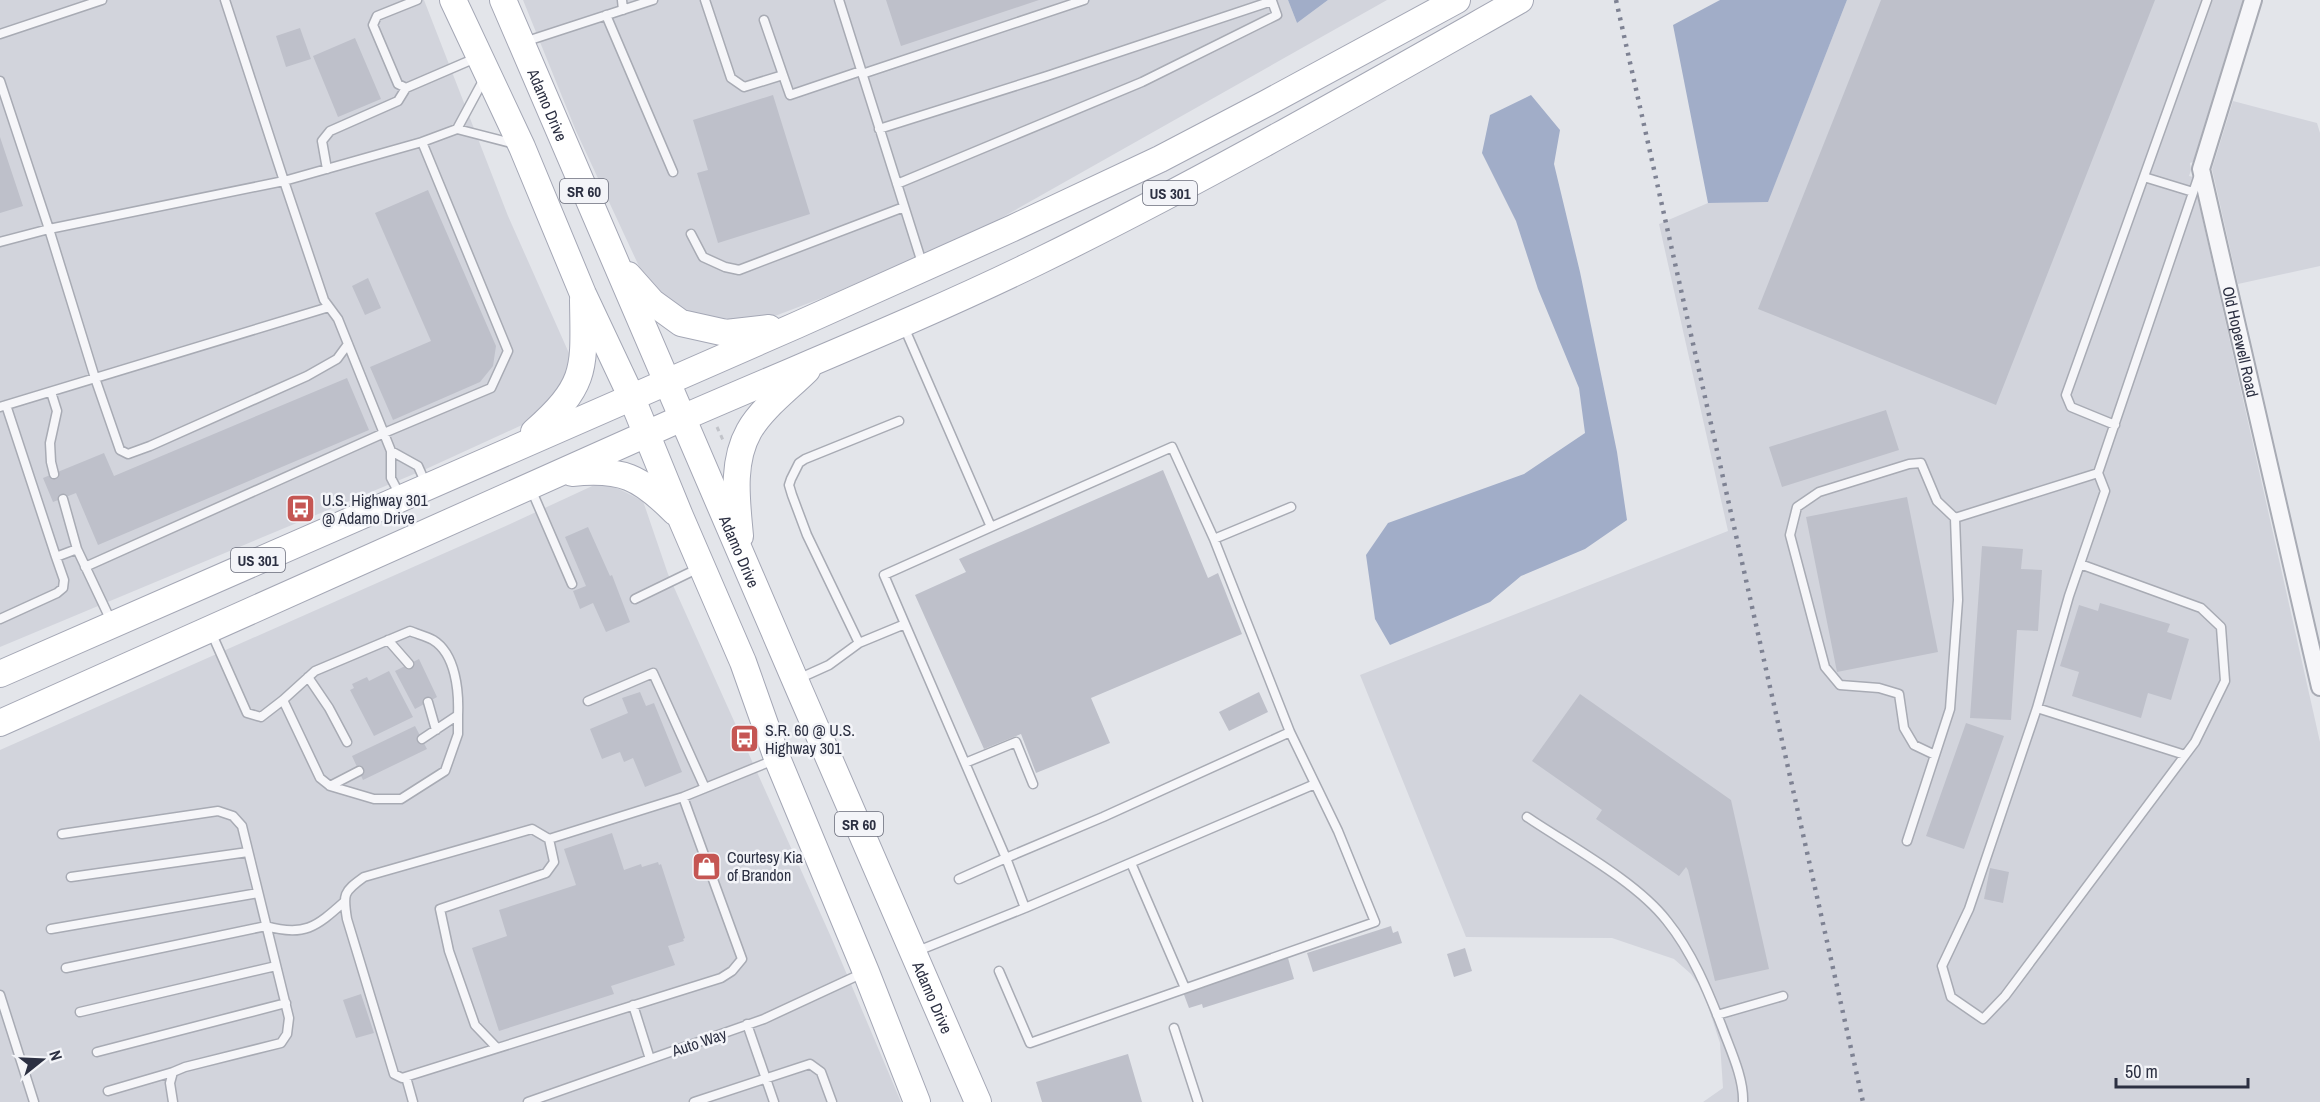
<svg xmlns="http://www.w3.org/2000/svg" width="2320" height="1102" font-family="'Archivo Narrow',sans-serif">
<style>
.built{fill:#d2d4dc}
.water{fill:#a1adc8}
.building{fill:#bec0ca}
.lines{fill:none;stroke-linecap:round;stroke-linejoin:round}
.lane-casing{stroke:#a8abb4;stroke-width:11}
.street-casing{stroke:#a8abb4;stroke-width:20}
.primary-casing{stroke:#a4a7b5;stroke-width:28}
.path{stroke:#c1c3c9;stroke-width:3;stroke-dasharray:4.5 4.5;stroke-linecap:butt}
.lane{stroke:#f6f6f9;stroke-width:8}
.street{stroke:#f6f6f9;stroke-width:16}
.primary{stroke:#fff;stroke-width:26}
.rail{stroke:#7e8293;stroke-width:4.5;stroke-dasharray:3 6;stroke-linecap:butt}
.labels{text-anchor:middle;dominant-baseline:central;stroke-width:5;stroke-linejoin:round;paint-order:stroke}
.shield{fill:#f3f4f8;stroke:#686b79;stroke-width:1.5}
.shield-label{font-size:15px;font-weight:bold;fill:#2c3042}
.street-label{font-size:16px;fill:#2c3042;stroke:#f3f4f8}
.poi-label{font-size:16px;fill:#2c3042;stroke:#f3f4f8;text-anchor:start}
</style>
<rect width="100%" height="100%" fill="#e3e5ea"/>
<path class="built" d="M0,0H424L508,216L572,360L567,383L535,419L426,469L0,647Z
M523,0H1288L1297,23L1328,0H1387L987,226L830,295L767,319L727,324L686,314L659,295L644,277L576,131Z
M1847,0H2243L2193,162L2190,163L2191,170L2189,176L2193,177L2320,742V1102H1703L1723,1088L1720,1043L1703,991L1691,974L1674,959L1612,938L1466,937L1360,675L1728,531L1659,224L1708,203L1768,201Z
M2233,101L2317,123L2320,133V266L2238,284L2212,169Z
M603,481L643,501L668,574L831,937L901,1102H0V750L508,525Z"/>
<path class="water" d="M1288,0H1328L1297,23Z
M1720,0H1847L1768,202L1708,203L1673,25Z
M1531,95L1560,130L1554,164L1580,272L1617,452L1627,520L1585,549L1521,576L1490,602L1390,645L1375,619L1366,555L1388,523L1524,474L1585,433L1579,388L1538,289L1516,221L1482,153L1490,115Z"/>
<path class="building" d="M886,0H1039L901,46Z
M1881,0H2155L1996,405L1758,309Z
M300,28L311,59L286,67L276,36Z
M355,38L381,99L338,117L313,56Z
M773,95L810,214L718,243L697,173L708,170L693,120Z
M0,137L23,206L0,213Z
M428,190L496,346L493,366L480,382L393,420L370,367L431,341L375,213Z
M368,278L381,308L365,315L352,286Z
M347,378L369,430L98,545L76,493L53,502L43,478L104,453L114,476Z
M1886,410L1899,450L1782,487L1769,447Z
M1163,470L1208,578L1218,573L1242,634L1091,698L1110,743L1036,773L1021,734L984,749L915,595L966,572L959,559Z
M1907,497L1938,652L1837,672L1806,517Z
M588,527L610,576L612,575L630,622L606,632L593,603L580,609L573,591L586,586L565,537Z
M1982,546L2023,549L2021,569L2042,570L2038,631L2017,630L2011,720L1970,718Z
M2100,603L2170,624L2167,632L2189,639L2171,700L2148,693L2141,718L2072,696L2079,672L2060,666L2079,605L2098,611Z
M419,659L437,697L415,709L395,671Z
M389,671L413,717L374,736L350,690L354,688L352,684L367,677L369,681Z
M640,692L646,706L654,703L682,772L645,787L633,758L624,762L620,752L602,759L590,729L628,713L622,698Z
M1259,692L1268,712L1229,731L1219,712Z
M1580,694L1731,800L1769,969L1715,981L1688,870L1686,867L1679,876L1596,819L1602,810L1532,761Z
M1966,723L2004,736L1964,849L1926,836Z
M415,726L427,749L363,780L352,756Z
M612,833L624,870L641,864L642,867L658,862L659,865L661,864L685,938L683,939L684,941L668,946L675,965L611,986L614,994L499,1031L472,948L507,936L499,910L576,885L564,849Z
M1990,868L2009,872L2003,903L1984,899Z
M1391,926L1393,933L1398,931L1402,943L1313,972L1307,953Z
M1465,948L1472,971L1454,977L1447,954Z
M1288,958L1294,979L1203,1008L1202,1004L1189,1008L1183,992Z
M361,994L374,1033L356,1038L343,1000Z
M1128,1054L1142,1102H1042L1036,1082Z"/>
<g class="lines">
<defs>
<path id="lane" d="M225,0L284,181L49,229L95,378L120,450L128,454L150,446L307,376L337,359L348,344
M417,0L377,16L373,25L398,84L406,88L478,57
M622,0L623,10
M705,0L731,78L744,87L783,75L790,95L861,71
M839,0L923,266
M606,15L673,172
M764,20L783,75
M0,34L102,0
M524,42L653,0
M862,74L1084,0
M0,81L49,229L0,242
M457,129L484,79
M879,129L1047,76L1272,1L1277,15L1142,82L897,184
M327,169L322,141L330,131L398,101L406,88
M2144,177L2193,192
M691,234L703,257L725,267L739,270L904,207
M904,327L991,527L1172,447L1214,539L1291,507
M51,392L57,411L50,443L51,462L54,474
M6,405L56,557L77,549L112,623
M0,407L329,307
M2115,425L2071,407L2066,395L2207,0
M391,451L418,466L426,484
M531,489L572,584
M401,497L391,478V451L338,319L324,300L284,181L422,142
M63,499L77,549
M2080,564L2201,608L2221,627L2225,681L2195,742L2005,996L1983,1019L1951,997L1942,966L1969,909L2037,708L2069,596L2105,491L2098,473L2199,175
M85,567L384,433L491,388L508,351L422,142L457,129L515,144
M635,599L699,568
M0,619L57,593L63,588L64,580L56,557
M905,624L1006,858L959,879
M211,632L247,713L261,717L283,700L315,671L410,631C417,634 426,636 433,640C456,654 459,692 458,715L422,739
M388,640L409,664
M859,643L807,535L792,495L789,485L791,479L799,463L805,459L899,421
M308,677L329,708L347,742
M798,679L829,665L859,643L905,624L884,575L991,527
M283,700L320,778L330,786L359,771
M588,701L653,673L705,788
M428,702L436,730
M2037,708L2185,755
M1935,755L1914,745L1904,728L1899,694L1879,688L1840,685L1825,667L1790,535L1797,507L1819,492L1909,464L1921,463L1937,501L1955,518L2098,473
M965,763L1016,742L1033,784
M330,786L374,799H401L445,771L458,734V715
M683,797L742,959L732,971L721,978L402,1078L394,1074L347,919C343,894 343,892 364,877L532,829L549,839L683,797L774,760
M1527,817C1570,846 1636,881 1667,921C1692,952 1708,991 1722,1027C1730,1049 1744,1078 1743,1102
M62,834L218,811L233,816L242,826L289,1018L287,1034L281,1043L185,1067L173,1072L170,1083L173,1102
M1907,841L1950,709L1958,600L1955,518
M1131,863L1185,988
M71,877L248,852
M1025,908L1315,784
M51,929L258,893
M915,952L1025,908L1006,858L1103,817L1290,732
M66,968L266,926C304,937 316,927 344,902
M999,971L1030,1043L1375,922L1338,831L1290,732L1214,539
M0,995L34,1102
M633,1005L650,1059
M80,1012L276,966
M1717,1015L1783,996
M747,1024L774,1102
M1174,1028L1198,1102
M497,1048L475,1025L449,951L440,909L546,873L554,862L549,839
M97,1052L286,1003
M406,1077L413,1102
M108,1091L173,1072
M528,1102L764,1019L863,973
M694,1102L810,1064L821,1072L832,1102"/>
<g id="street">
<path id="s1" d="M2253,0L2201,169L2320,687"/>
</g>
<g id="primary">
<path d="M453,0L522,147L583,294L631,396L680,516L743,662L777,758L866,972L917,1102"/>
<path id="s2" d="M503,0C659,368 819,735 978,1102"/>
<path d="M628,275L652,302L681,323L726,333L769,328"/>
<path d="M534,432C588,384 584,369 583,300"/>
<path d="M572,473C622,468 640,477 675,512"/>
<path d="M740,536C737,502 731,463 749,431C762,408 788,389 807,370"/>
<path d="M0,674L797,325L1013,228L1160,159L1267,103L1457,0"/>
<path d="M0,723C227,622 453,520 680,419C799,367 920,319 1037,262C1201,182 1361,90 1520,0"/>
</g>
</defs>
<use href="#lane" class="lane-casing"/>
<use href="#street" class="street-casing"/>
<use href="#primary" class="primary-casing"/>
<path class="path" d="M717,427L723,440"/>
<use href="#lane" class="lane"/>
<use href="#street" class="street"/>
<use href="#primary" class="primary"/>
<path class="rail" d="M1616,0L1863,1102"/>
</g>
<defs>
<symbol id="bus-square" viewBox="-11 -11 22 22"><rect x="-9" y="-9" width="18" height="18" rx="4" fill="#c55653" stroke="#f3f4f8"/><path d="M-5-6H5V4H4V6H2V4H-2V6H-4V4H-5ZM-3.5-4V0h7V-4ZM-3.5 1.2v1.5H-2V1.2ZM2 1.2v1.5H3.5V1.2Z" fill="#fff"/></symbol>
<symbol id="shop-square" viewBox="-11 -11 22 22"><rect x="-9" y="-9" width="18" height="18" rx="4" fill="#c55653" stroke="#f3f4f8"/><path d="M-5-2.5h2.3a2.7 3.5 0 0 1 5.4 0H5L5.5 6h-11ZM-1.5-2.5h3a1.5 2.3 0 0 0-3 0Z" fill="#fff"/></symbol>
</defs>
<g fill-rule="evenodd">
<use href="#bus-square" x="284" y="492" width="33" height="33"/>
<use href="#bus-square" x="728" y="722" width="33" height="33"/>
<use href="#shop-square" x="690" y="850" width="33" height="33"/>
</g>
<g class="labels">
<g class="shield">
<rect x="560" y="179" width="48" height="24" rx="4.5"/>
<rect x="1143" y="181" width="54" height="24" rx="4.5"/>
<rect x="231" y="548" width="54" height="24" rx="4.5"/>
<rect x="835" y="812" width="48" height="24" rx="4.5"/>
</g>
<g class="shield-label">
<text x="584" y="191">SR 60</text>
<text x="1170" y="193">US 301</text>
<text x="258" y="560">US 301</text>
<text x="859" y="824">SR 60</text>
</g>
<g class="street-label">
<text stroke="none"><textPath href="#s2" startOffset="114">Adamo Drive</textPath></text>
<text stroke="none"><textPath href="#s1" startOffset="354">Old Hopewell Road</textPath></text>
<text stroke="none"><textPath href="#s2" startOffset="600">Adamo Drive</textPath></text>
<text stroke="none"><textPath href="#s2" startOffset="1086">Adamo Drive</textPath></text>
<text transform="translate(699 1042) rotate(-19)">Auto Way</text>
</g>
<g class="poi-label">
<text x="322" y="500">U.S. Highway 301<tspan x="322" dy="18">@ Adamo Drive</tspan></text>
<text x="765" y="730">S.R. 60 @ U.S.<tspan x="765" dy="18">Highway 301</tspan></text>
<text x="727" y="857">Courtesy Kia<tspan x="727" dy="18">of Brandon</tspan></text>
</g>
</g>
<g transform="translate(42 1060) rotate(72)" stroke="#f3f4f8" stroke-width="4.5" paint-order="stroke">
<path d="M0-4.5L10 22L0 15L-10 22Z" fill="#2c3042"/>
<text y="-9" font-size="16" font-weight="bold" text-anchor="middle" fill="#2c3042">N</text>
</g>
<path d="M2116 1078v9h132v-9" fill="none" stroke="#2c3042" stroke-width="3"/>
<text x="2125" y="1078" font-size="18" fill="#2c3042" stroke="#f3f4f8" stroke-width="4.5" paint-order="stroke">50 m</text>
</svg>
